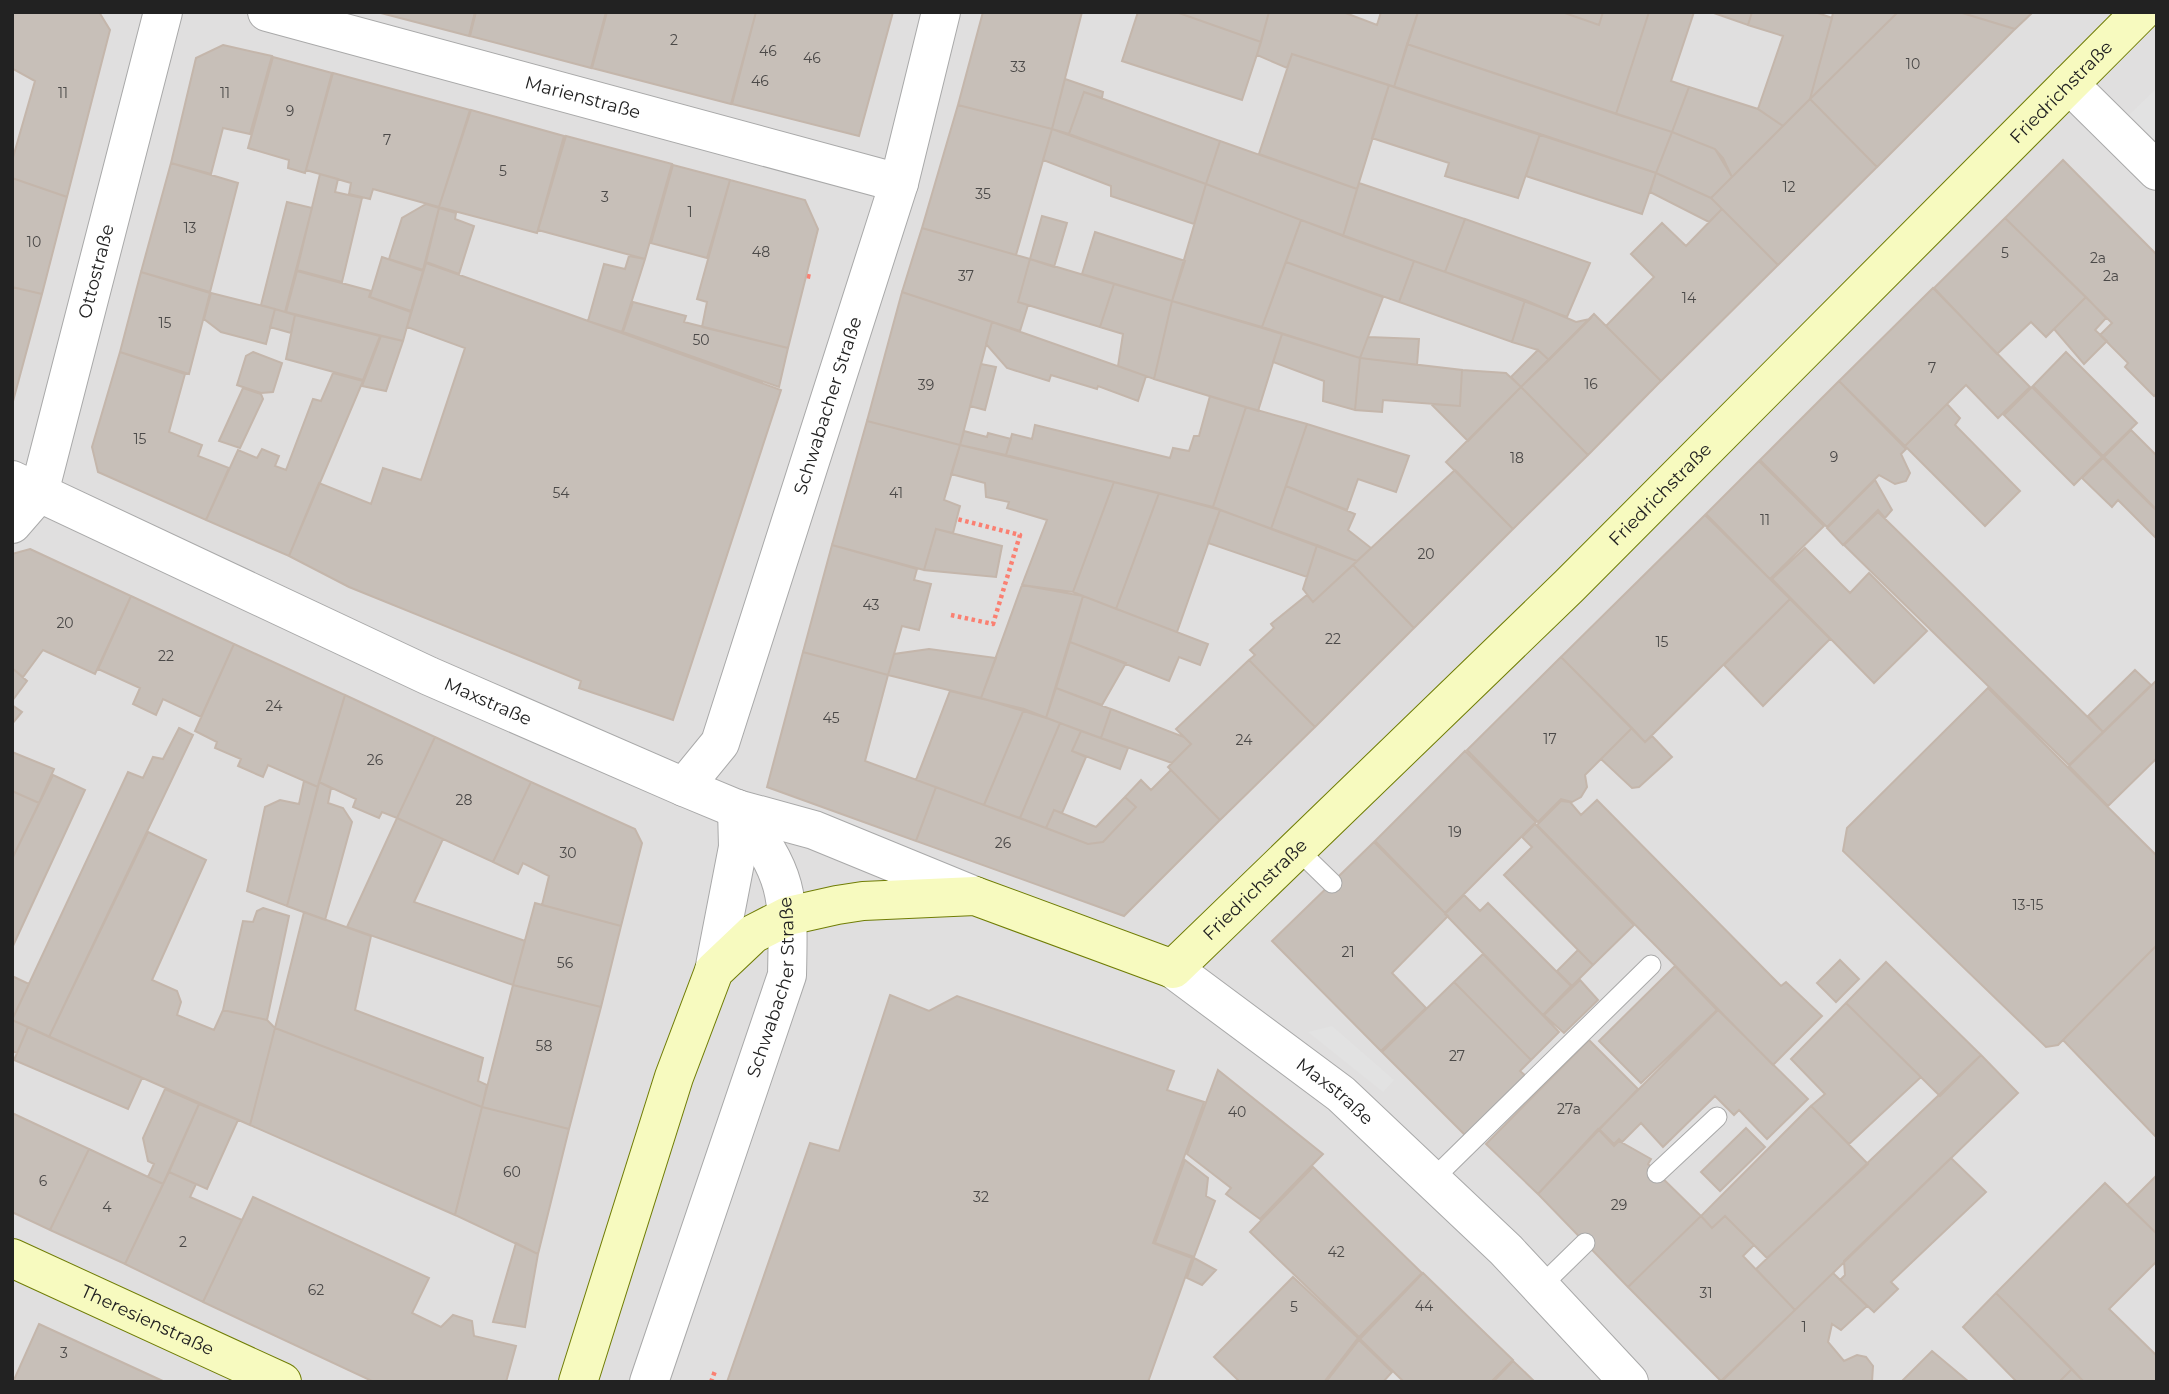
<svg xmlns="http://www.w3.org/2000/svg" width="2169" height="1394" font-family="Montserrat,sans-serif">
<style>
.residential{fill:#e0dfdf}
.parking{fill:#e2e2e2}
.building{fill:#c7bfb8;stroke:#c4b6ab;stroke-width:2}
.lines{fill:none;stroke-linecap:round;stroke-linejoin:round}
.lane-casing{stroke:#a9a9a9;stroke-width:21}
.street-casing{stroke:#a9a9a9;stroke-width:40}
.secondary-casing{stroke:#707d05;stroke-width:40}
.path{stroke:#fa8072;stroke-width:4.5;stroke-dasharray:3.5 3.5;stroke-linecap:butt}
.lane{stroke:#fff;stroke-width:19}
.street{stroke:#fff;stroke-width:38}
.secondary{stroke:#f7fabf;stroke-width:38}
.labels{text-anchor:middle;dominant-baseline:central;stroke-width:5;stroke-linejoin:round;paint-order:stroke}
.number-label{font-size:14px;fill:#4b4948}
.street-label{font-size:18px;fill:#222;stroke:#fff}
</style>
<rect width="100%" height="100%" fill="#f2efe9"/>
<path class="residential" d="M12,12H2157V1382H12Z"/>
<path class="parking" d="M2157,88V143L2129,115Z
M1332,1026L1394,1080L1383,1092L1308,1032Z"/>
<path class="building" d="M12,12H99L110,30L67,197L12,178V161L35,81L13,69Z
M377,12H475L469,36Z
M476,12H606L591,68L470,36Z
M607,12H756L731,104L592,68Z
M756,12H893L859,136L732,104Z
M983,12H1082L1052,129L958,105Z
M1138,12H1176L1261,42L1242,100L1122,61Z
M1176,12H1269L1261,42Z
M1269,12H1343L1377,25L1381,12H1418L1394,87L1292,54L1287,68L1257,55Z
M1418,12H1562L1599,25L1603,12H1649L1616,114L1407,44Z
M1562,12H1603L1599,25Z
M1649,12H1694L1671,81L1689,87L1672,132L1616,114Z
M1711,12H1752L1748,25Z
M1752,12H1815L1832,18L1810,99L1783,126L1758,109L1783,36L1748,25Z
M1833,12H1898L1810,99L1832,18Z
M1898,12H1959L2015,29L1877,167L1810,99Z
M1959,12H2033L2015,29Z
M1407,44L1672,132L1656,173L1394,87Z
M223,45L272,56L250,134L223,128L211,174L171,163L196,58Z
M1292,54L1389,85L1357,189L1259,154Z
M273,57L332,73L305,173L288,168L289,160L248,148Z
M333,73L470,110L439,207L373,189L370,199L349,194L351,183L306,170Z
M1065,79L1103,92L1102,98L1084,92L1069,134L1052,129Z
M1389,85L1540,134L1518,198L1445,176L1449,163L1372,138Z
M1689,87L1758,109L1783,126L1732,177L1715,149L1672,132Z
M1084,92L1220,141L1206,184L1069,134Z
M1810,99L1877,167L1778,265L1711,198Z
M958,105L1052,129L1016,255L922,228Z
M471,110L564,136L537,233L439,207Z
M1052,129L1206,184L1194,224L1111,196V186L1043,160Z
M1672,132L1715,149L1723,158L1732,177L1711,198L1656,173Z
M1540,134L1656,173L1642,214L1526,176Z
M566,136L672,164L645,259L538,230Z
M1220,141L1357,189L1343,236L1206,184Z
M2063,160L2157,255V393L2154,396L2125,367L2128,363L2100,335L2112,323L2005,218Z
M171,163L238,183L210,292L141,272Z
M673,165L730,180L707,258L651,243Z
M1656,173L1711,198L1722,209L1709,222L1650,192Z
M320,174L338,179L335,192L362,198L342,282L297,270Z
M12,178L67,197L42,294L12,287Z
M730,180L805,200L818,229L788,348L702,327L707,302L697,299Z
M1359,183L1465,219L1445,272L1343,236Z
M1206,184L1301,220L1262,327L1172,301Z
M287,202L312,208L285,312L261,305Z
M426,204L439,208L423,270L389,259L402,218Z
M439,208L456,213L455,219L474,226L459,274L426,262Z
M1722,209L1778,265L1661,381L1606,326L1654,277L1631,254L1662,223L1686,246Z
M1042,216L1067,223L1054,267L1030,259Z
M2005,218L2086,297L2046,337L2031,322L1997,354L1934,288Z
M1465,219L1590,263L1567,317L1445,272Z
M1301,220L1414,261L1399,302L1286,262Z
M922,228L1030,259L1018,302L1028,305L1020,331L902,292Z
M1095,232L1185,261L1172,301L1082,274Z
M629,256L645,259L622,332L588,321L604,264L625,269Z
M382,257L423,271L411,311L370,297Z
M1030,259L1114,284L1100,327L1018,302Z
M1414,261L1525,300L1512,342L1399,302Z
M1286,262L1383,297L1360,358L1262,327Z
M426,263L781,390L673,720L579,688L581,681L349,587L289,556L319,483L371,504L383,468L421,480L465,348L407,327Z
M297,271L371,291L369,297L411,312L403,341L286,312Z
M141,272L210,293L189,374L120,352Z
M1114,284L1172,301L1154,379L1118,366L1123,334L1100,327Z
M12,287L42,294L12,405Z
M1933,288L2030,387L1998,418L1966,385L1905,446L1839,381Z
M902,292L992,322L960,445L867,421Z
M211,293L275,309L266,344L221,332L204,319Z
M2086,297L2106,318L2095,330L2107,341L2084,364L2054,329Z
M1525,300L1576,322L1590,319L1549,360L1538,350L1512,342Z
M1172,301L1282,334L1258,411L1154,379Z
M633,302L686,316L684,322L788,348L779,387L623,332Z
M275,309L295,315L291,333L270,327Z
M1594,314L1661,381L1588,455L1521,387Z
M295,315L380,336L363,380L286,359Z
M992,322L1146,376L1138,401L1098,386L1097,389L1051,375L1049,381L1007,368L986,344Z
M1282,334L1360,358L1355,410L1323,401L1324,381L1273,362Z
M381,336L403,341L386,391L362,386Z
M1368,337L1419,339L1417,365L1360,358Z
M1538,350L1549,360L1521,387L1511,377Z
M120,352L185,374L169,432L202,445L198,456L229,468L206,520L98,472L92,447Z
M253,352L282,363L273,392L261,393L237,385L246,356Z
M2066,352L2137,423L2103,456L2033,386Z
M1360,358L1462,370L1460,406L1383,400L1382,412L1355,410Z
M981,364L996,367L985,410L970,406Z
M1462,370L1506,373L1521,387L1468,441L1431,404L1460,406Z
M333,373L363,381L289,556L206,520L238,450L257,458L262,449L279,456L275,466L286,470L313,399L321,401Z
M1839,381L1906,449L1901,454L1910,473L1906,481L1895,484L1879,475L1827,527L1760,460Z
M1521,387L1588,455L1513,529L1446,462Z
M2032,387L2102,457L2074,485L2004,415Z
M243,388L261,394L263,399L240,448L219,441Z
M1210,396L1246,407L1213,507L1006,455L1012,434L1032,439L1035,425L1170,458L1173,448L1189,451L1194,436H1199Z
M1947,404L1960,418L1955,425L2020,491L1985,526L1905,446Z
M1246,407L1307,424L1271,529L1213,507Z
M867,421L960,445L944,500L960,506L953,533L936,529L924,570L832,545Z
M1307,424L1409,456L1396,492L1358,479L1347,510L1286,486Z
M2131,430L2157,456V510L2104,457Z
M964,431L987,437L988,433L1011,439L1006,455L960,445Z
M960,445L1114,482L1073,592L1022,585L1047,520L1007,508L1009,502L986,497L985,483L951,474Z
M2103,458L2157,511V539L2118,500L2112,507L2082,478Z
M1759,461L1824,526L1770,579L1706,514Z
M1455,470L1513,529L1414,628L1353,565Z
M1875,480L1892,510L1885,518L1878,510L1843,545L1827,528Z
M1114,482L1159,493L1116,609L1073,592Z
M1286,486L1355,514L1348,530L1371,548L1357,561L1271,529Z
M1159,493L1220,510L1177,632L1116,609Z
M1220,510L1317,545L1307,577L1208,543Z
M1878,512L2103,732L2069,765L1844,545Z
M1705,515L1790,599L1645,742L1561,657Z
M936,529L1002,546L996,577L924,570Z
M832,545L917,569L914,580L931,584L919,630L902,626L888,675L803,652Z
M1317,545L1357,561L1313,602L1303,589Z
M1805,548L1850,593L1869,573L1927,631L1874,683L1772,579Z
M30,549L131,596L95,674L43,650L23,677L12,668V554Z
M1353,565L1414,628L1315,727L1249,660L1255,655L1250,650L1274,628L1271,624L1307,595L1313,602Z
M1022,585L1083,596L1046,718L981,698Z
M131,596L234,644L201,717L163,699L156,715L133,704L140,688L98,669Z
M1083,596L1208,644L1200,665L1179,657L1169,681L1070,642Z
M1790,599L1830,639L1763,706L1724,665Z
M1070,642L1126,663L1102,705L1056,688Z
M234,644L345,695L318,787L268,765L263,777L238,766L241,759L215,748L217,742L195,731Z
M929,649L996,658L981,698L888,675L894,654Z
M803,652L888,675L865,761L936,787L916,841L767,787Z
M1561,657L1632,728L1585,775L1587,787L1581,797L1572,802L1561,799L1538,822L1467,750Z
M1249,660L1315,727L1220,820L1168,767L1191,744L1176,729Z
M12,668L27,681L12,701Z
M2135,670L2151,685L2103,732L2088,716Z
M2157,680V758L2108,806L2069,766Z
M1056,688L1111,709L1101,738L1046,718Z
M1988,688L2157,856V945L2058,1045L2046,1047L1843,851L1847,828Z
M950,691L1024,709L984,805L916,780Z
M345,695L435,737L397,818L382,812L379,818L353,807L356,799L319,782Z
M12,705L22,712L12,724Z
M1024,709L1060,723L1020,818L984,805Z
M1111,709L1184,737L1191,744L1172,763L1101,738Z
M1060,723L1081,731L1072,751L1086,757L1062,813L1054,810L1046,828L1020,818Z
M179,728L193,735L49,1037L12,1020L128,772L143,778L153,757L163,759Z
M1632,728L1645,742L1652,736L1672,757L1639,787L1632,788L1601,759Z
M1081,731L1128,748L1120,769L1072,751Z
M435,737L531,782L493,862L397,818Z
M1465,751L1536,822L1445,913L1375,841Z
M12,752L54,769L39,803L12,791Z
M1171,770L1220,820L1124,916L916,841L936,787L1088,844L1103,842L1136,807L1125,797L1141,780L1151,790Z
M53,775L85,790L12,948V859Z
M304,781L318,787L287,906L247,891L265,807L280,800L299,804Z
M319,782L331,788L328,803L343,808L352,822L325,920L287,906Z
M531,782L635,829L642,843L621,926L542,905L549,876L523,863L518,874L493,862Z
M12,791L39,803L12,859Z
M1125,797L1136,807L1103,842L1088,844L1046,828L1054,810L1096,827Z
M1597,800L1781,986L1786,982L1822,1016L1773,1065L1537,825L1561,801L1570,802L1581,815Z
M397,818L443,839L414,902L525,941L513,985L347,927Z
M1535,824L1634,925L1593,965L1504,875L1532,847L1522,837Z
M148,832L206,860L152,980L177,991L181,1002L177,1015L214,1030L223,1010L267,1020L275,1028L250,1125L49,1037Z
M1374,842L1448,916L1392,973L1426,1008L1381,1051L1272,941Z
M1464,895L1480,911L1488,903L1571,986L1543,1015L1445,914Z
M535,903L621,926L601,1007L513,985Z
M263,908L289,916L267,1020L223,1010L243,921L253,922L257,911Z
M304,912L371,936L355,1010L483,1058L478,1081L487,1085L482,1107L275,1028Z
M2157,945V1138L2063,1040Z
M1578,950L1593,965L1572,986L1557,971Z
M1483,954L1559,1032L1531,1060L1454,982Z
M1840,960L1859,979L1836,1002L1817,983Z
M1886,962L1981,1055L1940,1096L1846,1003Z
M1675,966L1717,1010L1641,1083L1599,1041Z
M12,976L29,984L14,1016L12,1015Z
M1580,980L1598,1000L1564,1033L1544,1015Z
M1454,982L1531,1060L1520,1071L1527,1077L1466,1136L1382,1052Z
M513,985L601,1007L569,1129L482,1107Z
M890,995L929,1011L957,996L1174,1071L1167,1090L1204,1102L1153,1243L1192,1258L1148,1382H727L810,1143L839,1151Z
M1846,1003L1921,1077L1849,1144L1811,1106L1825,1094L1791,1059Z
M1718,1010L1808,1099L1767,1139L1739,1110L1734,1115L1715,1096L1663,1147L1641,1123L1622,1142L1619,1139L1614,1144L1599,1129Z
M12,1015V1020L28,1027L17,1053L12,1051Z
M28,1027L142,1078L128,1109L14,1060Z
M275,1028L482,1107L455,1215L250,1125Z
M1589,1040L1638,1089L1538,1194L1486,1144Z
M1981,1055L2018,1093L1795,1310L1756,1269Z
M1218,1070L1323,1154L1260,1219L1226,1194L1231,1188L1187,1154Z
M165,1089L199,1104L163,1184L148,1177L154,1164L148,1161L143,1138Z
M199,1104L238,1120L207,1189L169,1172Z
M1811,1106L1868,1164L1767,1258L1725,1216L1712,1228L1701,1216Z
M482,1107L569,1129L538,1254L455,1215Z
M12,1113L89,1149L50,1230L12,1212Z
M1746,1128L1765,1147L1720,1191L1701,1172Z
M1598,1129L1614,1146L1619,1141L1651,1159L1648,1164L1701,1216L1628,1287L1538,1194Z
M89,1149L163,1184L125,1264L50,1230Z
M1951,1158L1986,1192L1891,1282L1898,1289L1874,1312L1840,1280L1845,1275L1844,1261Z
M1185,1160L1208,1178L1206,1196L1215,1201L1194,1257L1155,1243Z
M1313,1167L1422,1273L1359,1337L1250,1232Z
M169,1172L196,1184L190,1197L242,1220L203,1302L125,1264Z
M2157,1175V1234L2127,1205Z
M2105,1183L2157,1234V1261L2109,1309L2157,1356V1382H2084L1996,1293Z
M253,1197L429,1278L412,1313L441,1327L453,1315L472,1321L474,1336L516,1346L506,1382H374L203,1302Z
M1701,1216L1712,1228L1725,1216L1754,1245L1743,1256L1795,1310L1721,1381L1628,1287Z
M516,1243L538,1254L525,1327L493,1322Z
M1194,1258L1216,1270L1202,1285L1187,1278Z
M1423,1273L1513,1360L1491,1382H1404L1360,1339Z
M1833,1273L1867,1306L1841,1330L1832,1324L1828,1342L1844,1361L1857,1355L1866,1357L1873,1366L1872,1382H1721Z
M1293,1277L1358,1338L1324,1382H1240L1214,1357Z
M1996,1293L2072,1369L2059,1382H2017L1963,1327Z
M39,1324L165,1382H13Z
M1359,1340L1392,1372L1383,1382H1326Z
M1932,1351L1969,1382H1901Z
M1513,1361L1535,1382H1493Z
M2072,1369L2084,1382H2059Z"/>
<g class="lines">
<defs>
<path id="lane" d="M1297,849L1332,883
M1657,1173L1717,1117
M1432,1180L1651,965
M1540,1287L1585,1243"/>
<g id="street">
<path id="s1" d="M267,12L899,183"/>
<path d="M2069,84L2157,171"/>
<path id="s2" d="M12,480L429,676L684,787L737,809L814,830L975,896"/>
<path id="s3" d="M12,524L39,493L163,12"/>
<path id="s4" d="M684,787L720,743L899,183L941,12"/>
<path id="s5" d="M1173,969L1341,1094L1506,1250L1629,1382"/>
<path d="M714,971L738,847L737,809"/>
<path id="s6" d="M649,1382L787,975C789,894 789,874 737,809"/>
</g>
<g id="secondary">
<path id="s7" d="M12,1258L282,1382"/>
<path id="s8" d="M578,1382L674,1077L714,971L753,934L788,916L837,905L863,901L975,896L1173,969L1569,586L2141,12"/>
</g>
</defs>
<use href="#lane" class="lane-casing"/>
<use href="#street" class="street-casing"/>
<use href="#secondary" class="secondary-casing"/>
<path class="path" d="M807,276L812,277
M951,615L993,624L1020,535L957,519
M711,1382L715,1371"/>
<use href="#lane" class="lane"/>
<use href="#street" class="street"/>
<use href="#secondary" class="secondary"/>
</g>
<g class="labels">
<g class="number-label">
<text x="674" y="40">2</text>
<text x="768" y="51">46</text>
<text x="812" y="58">46</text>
<text x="1913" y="64">10</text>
<text x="1018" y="67">33</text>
<text x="760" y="81">46</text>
<text x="63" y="93">11</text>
<text x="225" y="93">11</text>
<text x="290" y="111">9</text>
<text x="387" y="140">7</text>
<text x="503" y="171">5</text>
<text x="1789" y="187">12</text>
<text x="983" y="194">35</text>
<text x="605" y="197">3</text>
<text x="690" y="212">1</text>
<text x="190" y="228">13</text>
<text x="34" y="242">10</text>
<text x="761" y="252">48</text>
<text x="2005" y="253">5</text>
<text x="2098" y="258">2a</text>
<text x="966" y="276">37</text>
<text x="2111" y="276">2a</text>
<text x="1689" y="298">14</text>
<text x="165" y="323">15</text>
<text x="701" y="340">50</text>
<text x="1932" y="368">7</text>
<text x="1591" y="384">16</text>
<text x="926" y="385">39</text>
<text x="140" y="439">15</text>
<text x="1834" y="457">9</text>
<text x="1517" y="458">18</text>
<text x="561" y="493">54</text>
<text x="896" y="493">41</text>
<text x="1765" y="520">11</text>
<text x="1426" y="554">20</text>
<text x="871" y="605">43</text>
<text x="65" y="623">20</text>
<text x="1333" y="639">22</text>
<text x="1662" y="642">15</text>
<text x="166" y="656">22</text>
<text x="274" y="706">24</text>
<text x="831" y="718">45</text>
<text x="1550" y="739">17</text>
<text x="1244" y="740">24</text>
<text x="375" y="760">26</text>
<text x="464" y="800">28</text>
<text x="1455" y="832">19</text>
<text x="1003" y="843">26</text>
<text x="568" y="853">30</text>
<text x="2028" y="905">13-15</text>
<text x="1348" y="952">21</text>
<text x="565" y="963">56</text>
<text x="544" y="1046">58</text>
<text x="1457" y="1056">27</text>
<text x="1569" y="1109">27a</text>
<text x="1237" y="1112">40</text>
<text x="512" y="1172">60</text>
<text x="43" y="1181">6</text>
<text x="981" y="1197">32</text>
<text x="1619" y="1205">29</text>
<text x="107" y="1207">4</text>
<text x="183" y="1242">2</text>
<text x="1336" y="1252">42</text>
<text x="316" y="1290">62</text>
<text x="1706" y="1293">31</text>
<text x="1424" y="1306">44</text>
<text x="1294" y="1307">5</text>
<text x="1804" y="1327">1</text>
<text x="64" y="1353">3</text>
</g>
<g class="street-label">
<text stroke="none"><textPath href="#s8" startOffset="2174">Friedrichstraße</textPath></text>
<text stroke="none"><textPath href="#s1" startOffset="327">Marienstraße</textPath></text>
<text stroke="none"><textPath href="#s3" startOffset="270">Ottostraße</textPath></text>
<text stroke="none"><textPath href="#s4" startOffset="411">Schwabacher Straße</textPath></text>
<text stroke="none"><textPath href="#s8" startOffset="1606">Friedrichstraße</textPath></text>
<text stroke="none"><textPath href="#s2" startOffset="525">Maxstraße</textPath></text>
<text stroke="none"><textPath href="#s8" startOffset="1040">Friedrichstraße</textPath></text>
<text stroke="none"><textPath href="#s6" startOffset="415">Schwabacher Straße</textPath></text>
<text stroke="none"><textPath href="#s5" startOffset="203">Maxstraße</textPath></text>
<text stroke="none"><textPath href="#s7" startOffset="149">Theresienstraße</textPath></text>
</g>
</g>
<rect width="2169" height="1394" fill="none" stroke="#222222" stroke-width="28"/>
</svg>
